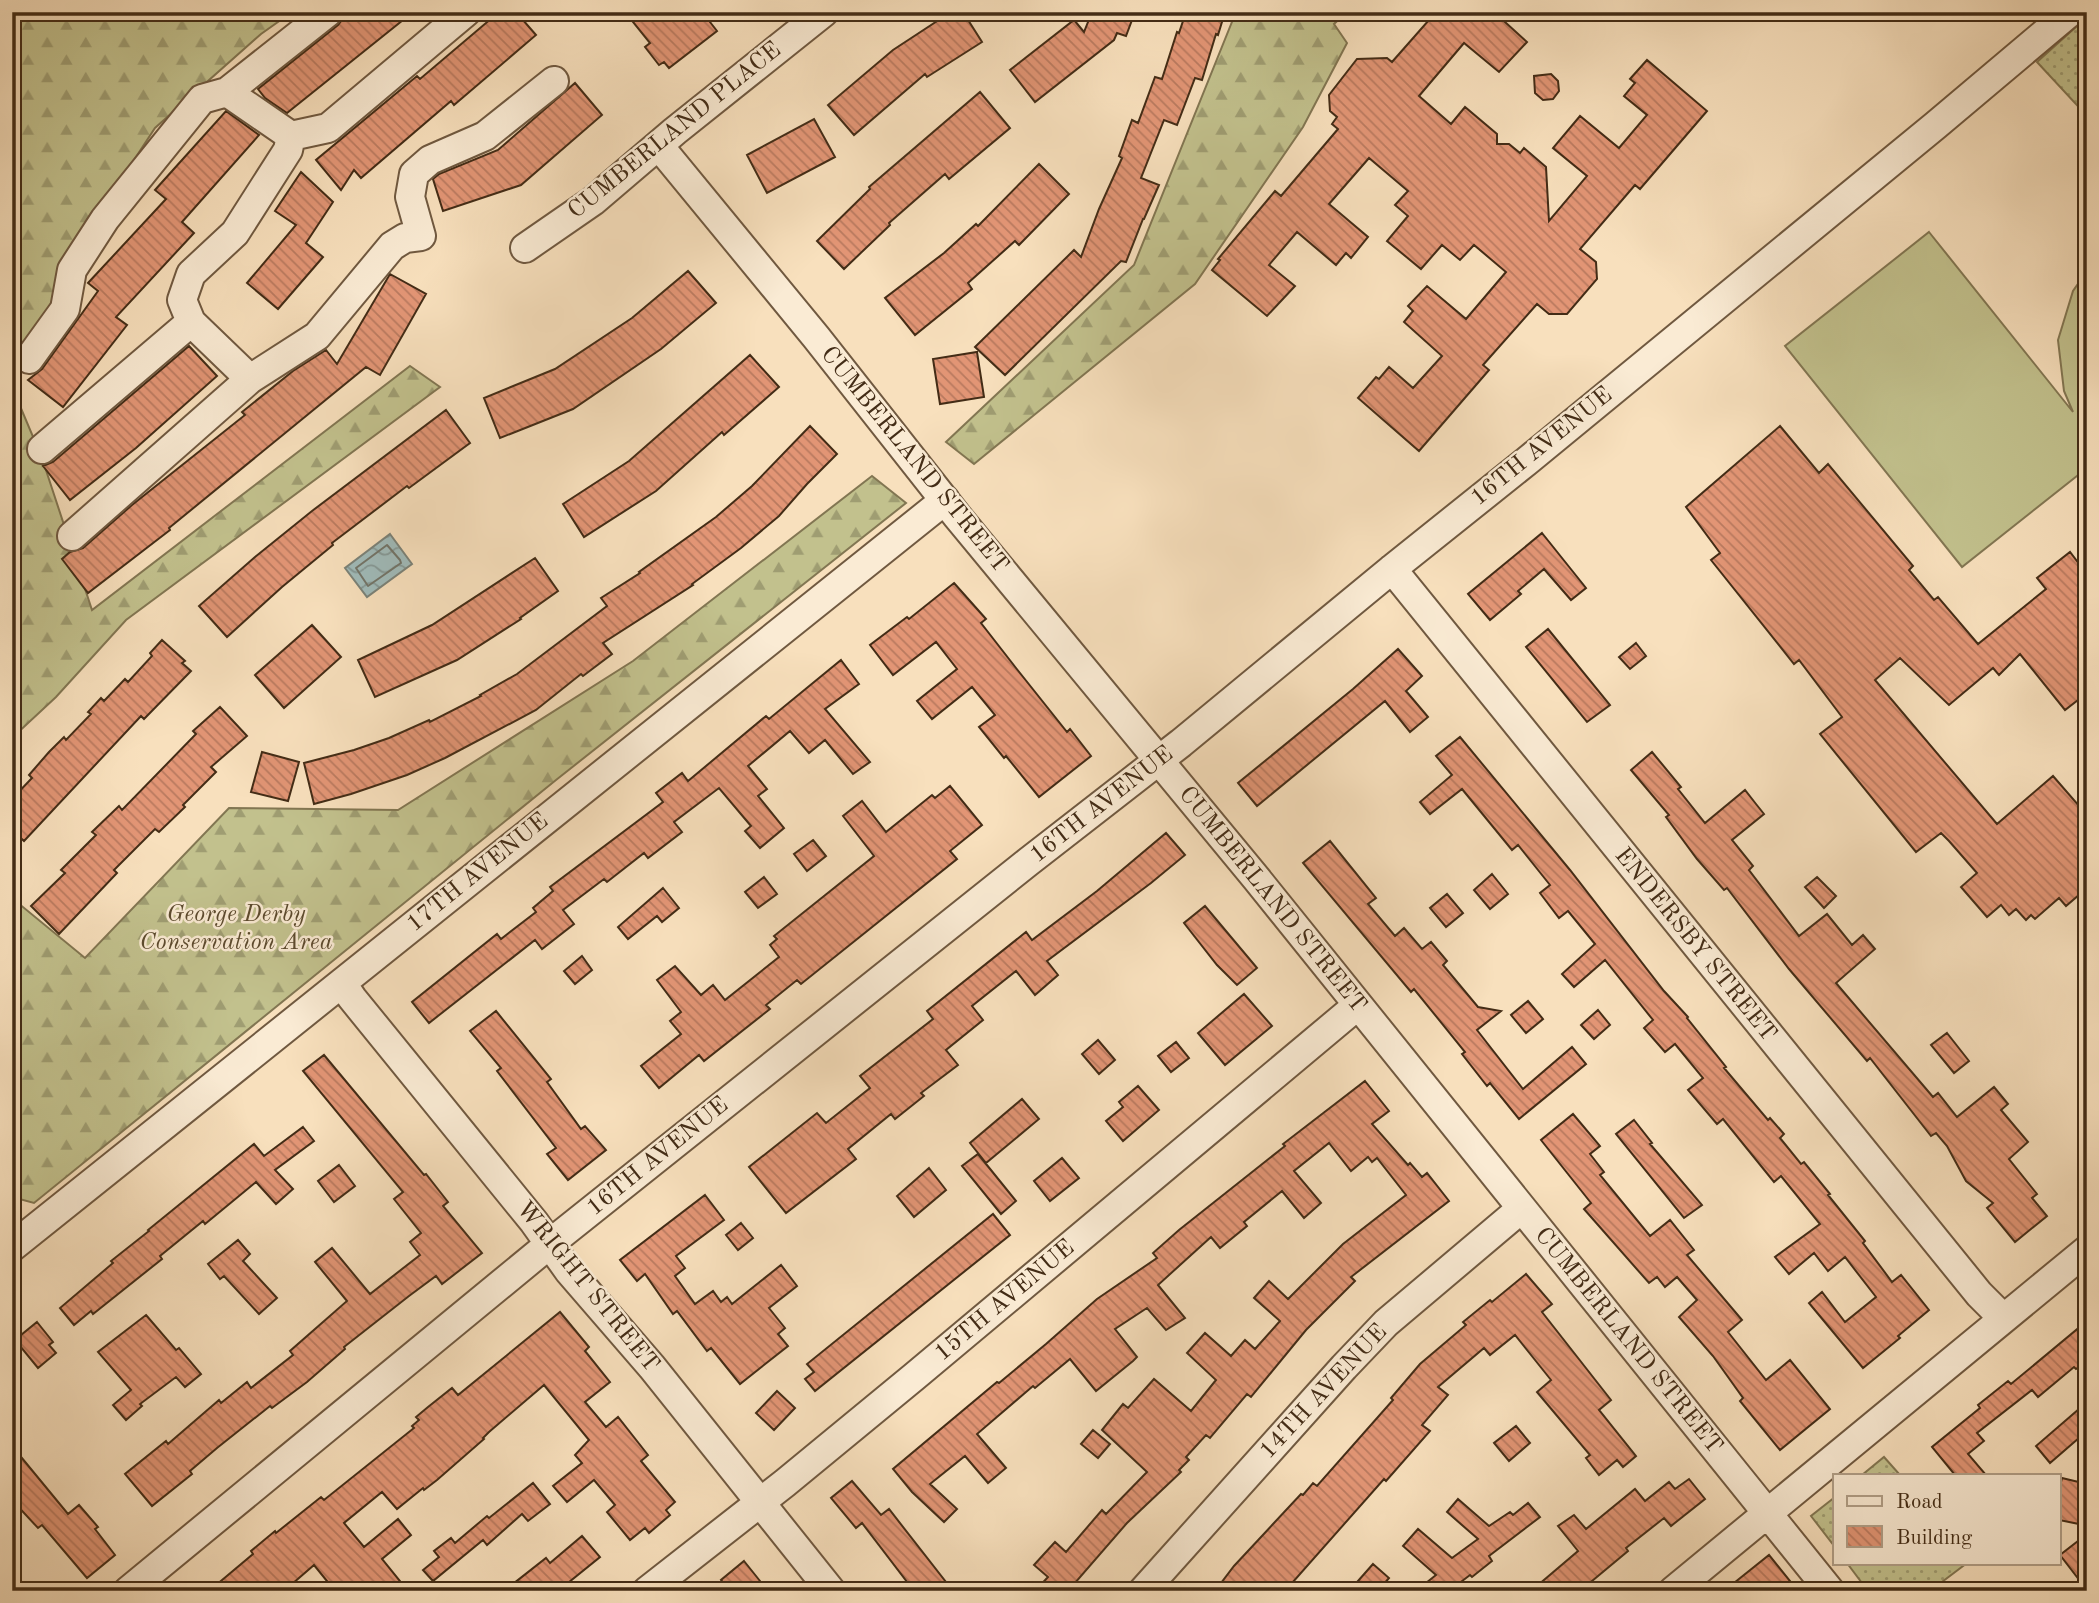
<svg xmlns="http://www.w3.org/2000/svg" width="2099" height="1603" font-family="'Old Standard TT',serif">
<style>
.green{fill:url(#green-dots);stroke:#827652;stroke-width:2}
.forest{fill:url(#forest-firs);stroke:#827652;stroke-width:2}
.pitch{fill:#c2c18d;stroke:#827652;stroke-width:2}
.water{fill:url(#water-waves);stroke:#7b8278;stroke-width:2}
.lines{fill:none;stroke-linecap:round;stroke-linejoin:round}
.shore{stroke:#727468;stroke-width:2}
.building{fill:url(#building-back-hatch);stroke:#432c16;stroke-width:2}
.minor-casing{stroke:#705940;stroke-width:32}
.minor{stroke:#faebd4;stroke-width:28}
.labels{text-anchor:middle;dominant-baseline:central;stroke-width:5;stroke-linejoin:round;paint-order:stroke}
.street-label{font-size:24px;fill:#432c16;stroke:#faebd4}
.park-label{font-size:24px;font-style:italic;fill:#5c4a2e;stroke:#faebd4}
</style>
<defs>
<pattern id="green-dots" width="8" height="8" patternUnits="userSpaceOnUse" patternTransform="scale(1.75)"><rect width="8" height="8" fill="#c2c18d"/><path d="M2 2h.1M6 6h.1" fill="none" stroke="#9f9d72" stroke-width="1.8" stroke-linecap="round"/></pattern>
<pattern id="forest-firs" width="22" height="20" patternUnits="userSpaceOnUse" patternTransform="scale(1.75)"><rect width="22" height="20" fill="#c2c18d"/><path d="M5 1l3.5 6h-7zM16 11l3.5 6h-7z" fill="#9f9d72"/></pattern>
<pattern id="water-waves" width="16" height="10" patternUnits="userSpaceOnUse" patternTransform="scale(1.75)"><rect width="16" height="10" fill="#a0bbba"/><path d="M0 5q4-4 8 0t8 0" fill="none" stroke="#849896"/></pattern>
<pattern id="building-back-hatch" width="6" height="6" patternUnits="userSpaceOnUse" patternTransform="scale(1.75)"><rect width="6" height="6" fill="#e29575"/><path d="M-1 5l2 2M0 0l6 6M5-1l2 2" fill="none" stroke="#b97a5f"/></pattern>
</defs>
<rect width="100%" height="100%" fill="#f8e0bd"/>
<filter id="stains"><feTurbulence type="fractalNoise" baseFrequency=".00286" numOctaves="4"/><feColorMatrix values="0 0 0 0 .2 0 0 0 0 .09 0 0 0 0 .02 0 0 0 .5 -.17"/></filter>
<radialGradient id="worn" r=".72"><stop offset=".6" stop-color="#630" stop-opacity="0"/><stop offset="1" stop-color="#630" stop-opacity=".3"/></radialGradient>
<path class="green" d="M2087,17V116L2037,62Z
M1884,1457L1900,1475H1862Z
M1835,1497V1547L1811,1516Z
M1847,1563H1967L1930,1591H1868Z"/>
<path class="forest" d="M12,12H292L261,34L155,128L62,270L55,303L12,374Z
M1236,12H1347L1334,24L1347,43L1303,127L1195,284L974,464L946,442L1134,265Z
M410,366L440,387L126,620L56,697L12,738V387L42,458L92,610Z
M872,476L906,503L556,780L34,1203L12,1197V898L85,958L229,808L398,810L633,661Z"/>
<path class="pitch" d="M1929,232L2073,412L2064,391L2058,340L2073,291L2087,271V468L1962,567L1785,346Z"/>
<path class="water" d="M390,534L412,564L367,597L345,568Z"/>
<g class="lines">
<path class="shore" d="M387,545L400,560L401,563L368,586L356,568Z"/>
</g>
<path class="building" d="M348,12H413L287,113L265,98L258,89L338,25Z
M499,12H516L536,35L454,105L451,101L361,178L354,170L341,190L316,160L417,76L420,79Z
M625,12H723L710,22L717,31L669,68L664,62L659,65L645,47L650,43Z
M951,12H963L982,42L927,77L925,74L854,135L828,105L893,50Z
M1092,12H1135L1126,36L1117,33L1114,40L1035,102L1010,70L1074,20L1084,32Z
M1186,12H1225L1218,35L1216,34L1202,80L1195,78L1177,125L1164,120L1141,178L1159,185L1144,219H1143L1126,262L1121,261L1005,375L975,347L1074,250L1081,257L1099,209L1122,158L1119,156L1132,120L1138,123L1155,77L1162,79L1177,32L1179,33Z
M1436,12H1494L1527,42L1499,72L1464,43L1419,96L1451,124L1465,107L1497,134V144H1509L1520,153L1524,148L1546,167L1549,221L1587,176L1553,148L1580,116L1619,148L1647,115L1624,96L1635,83L1630,79L1647,60L1707,111L1640,189L1635,185L1580,249L1596,262L1597,279L1567,314H1549L1537,304L1483,365L1489,370L1419,451L1358,398L1376,377L1379,379L1389,367L1413,388L1442,356L1404,322L1413,311L1408,306L1427,286L1466,319L1506,272L1474,245L1460,260L1442,245L1421,269L1387,241L1408,216L1395,205L1408,191L1369,158L1329,204L1368,237L1351,258L1346,253L1336,265L1297,232L1269,265L1295,286L1267,316L1212,270L1220,260L1218,259L1275,191L1281,196L1338,129L1332,124L1337,117L1330,111L1329,95L1357,59L1387,58L1392,62Z
M1551,74L1558,81L1559,91L1553,99L1543,100L1535,93L1534,76Z
M575,83L602,115L521,185L443,211L433,179L439,174L498,150Z
M980,92L1010,128L949,179L945,174L889,223L890,225L844,269L817,241L870,189L869,187Z
M226,111L259,135L182,222L194,233L116,317L127,325L63,407L28,380L42,369L98,291L88,283L166,199L155,190Z
M814,119L835,157L767,193L747,155Z
M1039,164L1069,194L1019,245L1015,241L968,283L972,289L915,335L885,298L944,253L976,224L978,226Z
M301,172L333,202L306,243L323,257L278,309L247,283L296,225L275,211Z
M688,271L716,303L661,349L573,409L500,438L484,398L555,369L632,318Z
M390,274L426,294L380,375L366,367L169,528L170,530L88,593L62,559L70,552L83,548L132,505L245,415L242,412L293,371L326,350L337,364Z
M189,346L217,376L136,448L70,500L43,466L53,462Z
M977,352L984,397L940,404L933,359Z
M750,355L779,387L724,435L722,432L656,491L584,537L563,504L629,461Z
M446,410L470,443L409,488L407,486L332,543L333,545L282,587L227,637L199,606L255,557L312,511Z
M810,426L837,454L807,484L779,516L741,548L692,584L693,585L603,643L612,654L583,676L581,674L536,710L445,758L407,775L351,794L314,804L304,763L354,750L389,738L429,720L430,722L481,696L480,695L517,674L607,606L601,598L640,573L639,572L716,517L752,486Z
M1780,426L1819,473L1828,464L1913,566L1909,570L1934,600L1938,597L1978,644L2046,589L2037,578L2070,552L2080,565L2087,559V693L2065,710L2020,654L1999,675L1993,668L1949,705L1900,658L1875,680L1997,824L2053,776L2087,815V888L2066,906L2059,898L2035,919L2031,915L2026,920L2016,909L2009,915L2001,905L1987,917L1961,887L1977,873L1949,841L1941,833L1916,852L1820,734L1842,717L1799,660L1794,664L1711,560L1720,553L1686,507Z
M1542,533L1586,588L1571,600L1544,569L1518,591L1521,594L1490,620L1468,594Z
M535,558L558,591L520,618L521,619L457,660L375,697L358,660L432,625Z
M954,583L986,619L981,623L1016,668L1067,732L1070,729L1091,756L1039,797L1006,756L1004,758L979,727L995,715L972,687L932,719L917,701L957,669L936,642L893,675L870,645L907,617L909,619Z
M312,625L341,657L284,708L255,675Z
M1548,629L1610,705L1587,722L1526,647Z
M162,640L185,661L182,663L191,671L144,719L141,716L24,841L12,830V799L32,778L29,775L49,752L64,737L66,740L91,714L88,712L101,698L104,701L125,679L128,682L152,656L150,653Z
M1636,643L1646,656L1630,669L1619,657Z
M1398,649L1422,676L1406,691L1428,717L1410,732L1385,701L1257,806L1238,783L1353,689Z
M841,660L859,684L825,709L870,762L853,774L825,740L809,753L790,731L748,766L767,789L758,796L784,828L760,848L745,831L751,826L719,788L674,822L682,832L648,858L644,853L607,882L604,879L563,910L574,924L542,949L535,940L429,1023L412,1002L497,934L501,939L536,912L533,908L553,891L550,887L663,802L656,793L682,773L688,781L766,716L769,719Z
M220,707L247,736L211,767L216,772L183,805L185,807L159,832L155,829L114,870L117,873L59,934L31,906L65,873L61,870L96,835L92,832L119,806L122,810L196,734L193,731Z
M1460,737L1570,870L1664,991L1688,1017L1687,1018L1726,1067L1724,1068L1768,1120L1770,1118L1784,1134L1780,1138L1801,1164L1804,1162L1830,1194L1828,1195L1865,1241L1863,1243L1892,1282L1901,1275L1929,1310L1898,1336L1900,1338L1863,1368L1809,1303L1822,1292L1845,1322L1876,1297L1845,1257L1828,1271L1814,1253L1789,1274L1775,1257L1820,1224L1781,1176L1774,1182L1723,1119L1717,1124L1688,1090L1703,1078L1675,1044L1665,1052L1644,1028L1653,1020L1605,960L1574,987L1562,974L1595,944L1568,911L1559,918L1540,893L1550,885L1518,845L1512,850L1462,789L1430,814L1420,802L1452,775L1436,756Z
M262,752L299,762L288,801L251,792Z
M1652,752L1681,787L1678,789L1705,823L1745,790L1756,804L1764,814L1732,840L1753,866L1749,870L1799,936L1827,914L1852,945L1863,935L1875,949L1836,983L1933,1097L1938,1093L1957,1117L1994,1087L2008,1104L2001,1110L2028,1142L2009,1159L2037,1194L2032,1198L2047,1216L2015,1242L1987,1208L1993,1203L1966,1181L1947,1146L1936,1133L1931,1136L1870,1058L1867,1061L1789,969L1727,888L1724,890L1697,859L1666,817L1669,815L1631,770Z
M950,786L982,825L950,851L957,859L801,984L797,980L766,1005L770,1009L704,1061L699,1055L659,1088L641,1066L681,1034L670,1021L681,1012L657,980L675,966L701,995L713,985L725,1000L779,957L770,945L777,939L774,936L874,856L843,816L862,801L886,832L932,795L935,798Z
M1166,833L1185,855L1151,883L1047,961L1058,975L1035,995L1016,971L972,1006L983,1020L946,1050L958,1065L921,1093L924,1096L895,1119L891,1114L848,1149L856,1159L786,1213L749,1167L817,1113L826,1123L870,1088L860,1076L933,1019L927,1011L1026,932L1032,940L1097,891Z
M813,840L826,856L807,871L794,854Z
M1330,841L1376,898L1368,904L1395,936L1404,928L1422,949L1431,942L1447,961L1443,965L1478,1007L1501,1011L1477,1030L1523,1089L1572,1047L1586,1064L1519,1119L1490,1083L1487,1086L1462,1054L1465,1052L1414,989L1411,992L1303,863Z
M1492,874L1508,894L1490,909L1474,890Z
M764,877L777,894L758,908L745,892Z
M1817,877L1836,896L1824,908L1805,887Z
M663,888L679,908L662,922L657,916L628,939L618,927Z
M1447,894L1463,913L1446,927L1430,908Z
M1205,906L1257,968L1237,985L1217,965L1184,923Z
M582,956L592,970L575,984L564,971Z
M1244,994L1272,1026L1225,1065L1198,1033Z
M1528,1001L1543,1019L1526,1033L1511,1015Z
M1598,1010L1610,1025L1594,1039L1581,1025Z
M496,1011L551,1079L547,1082L581,1129L585,1126L606,1150L568,1180L547,1154L556,1148L497,1071L501,1068L470,1031Z
M1947,1033L1969,1061L1954,1073L1931,1045Z
M1098,1040L1115,1060L1099,1074L1082,1054Z
M1176,1042L1189,1058L1171,1072L1158,1056Z
M324,1055L424,1175L426,1174L448,1202L443,1206L482,1253L442,1284L436,1276L409,1296L344,1347L345,1349L307,1382L272,1408L270,1406L217,1448L190,1471L192,1474L152,1506L125,1474L166,1441L168,1444L219,1400L221,1403L247,1382L251,1388L293,1355L290,1351L347,1301L315,1262L332,1248L370,1294L420,1255L410,1242L421,1233L394,1199L403,1192L303,1071Z
M1365,1081L1389,1111L1372,1124L1408,1165L1410,1163L1422,1177L1427,1173L1449,1201L1351,1277L1355,1281L1306,1330L1251,1397L1247,1394L1210,1438L1206,1435L1186,1457L1189,1460L1179,1470L1181,1472L1127,1523L1068,1591H1035L1048,1577L1034,1565L1055,1542L1066,1552L1102,1510L1106,1514L1147,1472L1102,1430L1123,1404L1128,1408L1154,1379L1191,1411L1216,1380L1187,1353L1205,1333L1231,1356L1245,1340L1255,1349L1280,1321L1254,1298L1269,1281L1288,1299L1343,1244L1406,1195L1377,1158L1372,1162L1368,1157L1351,1171L1329,1143L1294,1171L1321,1203L1304,1218L1282,1191L1244,1222L1247,1226L1220,1248L1211,1237L1158,1285L1185,1318L1166,1330L1147,1308L1115,1329L1137,1357L1133,1361L1096,1391L1070,1359L1035,1388L1033,1386L977,1434L1006,1468L988,1483L965,1456L930,1484L957,1509L944,1522L912,1492L893,1469L997,1382L999,1383L1046,1344L1097,1299L1157,1258L1153,1253L1179,1230L1285,1146L1283,1144Z
M1138,1086L1159,1110L1123,1141L1106,1121L1123,1107L1119,1102Z
M1022,1099L1039,1119L986,1163L970,1143Z
M1573,1114L1600,1146L1590,1154L1604,1172L1600,1175L1650,1236L1670,1220L1694,1250L1687,1255L1742,1320L1728,1332L1766,1380L1790,1360L1830,1409L1780,1450L1740,1401L1743,1398L1713,1356L1679,1317L1697,1300L1677,1277L1665,1287L1657,1277L1649,1283L1584,1209L1591,1203L1541,1140Z
M1634,1120L1652,1143L1650,1144L1702,1205L1684,1218L1616,1134Z
M303,1127L314,1141L275,1170L293,1189L276,1204L256,1182L205,1224L203,1221L160,1256L162,1259L93,1314L91,1311L74,1325L60,1308L113,1263L111,1261L149,1231L148,1230L254,1144L264,1156Z
M978,1154L1016,1201L1001,1214L962,1166Z
M1062,1158L1079,1178L1050,1201L1034,1181Z
M339,1165L355,1186L334,1202L318,1181Z
M929,1168L946,1190L914,1217L897,1196Z
M705,1195L724,1220L676,1256L685,1268L675,1276L695,1304L713,1291L721,1302L727,1297L732,1304L781,1265L797,1286L769,1308L785,1328L778,1334L788,1346L740,1384L711,1348L707,1351L677,1311L673,1314L645,1274L637,1281L620,1260Z
M993,1214L1010,1235L815,1391L805,1379L814,1372L807,1364Z
M741,1223L753,1238L738,1250L726,1235Z
M238,1240L250,1254L243,1261L277,1298L259,1314L224,1276L220,1279L208,1264Z
M1526,1274L1552,1304L1542,1312L1611,1400L1599,1410L1636,1456L1623,1467L1617,1460L1599,1475L1586,1458L1590,1455L1537,1392L1551,1380L1515,1335L1490,1355L1484,1348L1438,1387L1448,1395L1422,1425L1430,1431L1386,1481L1384,1479L1285,1591H1215L1234,1566L1301,1494L1303,1495L1313,1483L1317,1486L1393,1400L1391,1398L1420,1364L1466,1325L1463,1322L1490,1300L1492,1302Z
M560,1312L589,1347L585,1351L610,1382L585,1402L606,1427L618,1417L648,1455L641,1461L675,1502L666,1510L670,1515L649,1533L645,1528L630,1540L607,1512L615,1505L594,1480L567,1502L553,1486L582,1463L575,1455L589,1440L544,1385L489,1432L483,1438L484,1439L437,1480L424,1490L423,1488L397,1509L382,1492L344,1523L364,1547L398,1519L411,1535L382,1559L408,1591H335L314,1565L284,1591H209L253,1554L251,1551L275,1531L276,1533L321,1497L324,1500L414,1428L412,1426L419,1420L416,1417L428,1407L452,1388L458,1395Z
M146,1315L176,1350L179,1348L201,1374L185,1387L176,1377L140,1404L142,1406L126,1420L113,1405L131,1390L98,1352Z
M2087,1321V1361L2076,1369L2074,1367L2038,1397L2032,1390L1977,1433L1984,1441L1968,1454L1986,1475H1955L1932,1447L1980,1408L1978,1405L2008,1381L2011,1384Z
M37,1322L53,1342L49,1345L56,1353L38,1368L15,1340Z
M777,1391L795,1408L774,1430L756,1413Z
M2079,1409L2087,1419V1431L2050,1463L2036,1446Z
M1516,1426L1530,1443L1509,1461L1494,1443Z
M1093,1430L1110,1444L1098,1458L1081,1444Z
M12,1446L68,1514L79,1505L98,1527L95,1529L115,1555L87,1578L42,1525L38,1528L12,1500Z
M2062,1478L2087,1484L2079,1524L2059,1520V1490Z
M1689,1479L1705,1499L1671,1526L1664,1518L1626,1548L1628,1551L1580,1591H1531L1578,1551L1558,1526L1574,1515L1586,1529L1635,1489L1645,1501L1669,1482L1675,1489Z
M852,1481L881,1515L889,1509L953,1591H914L862,1523L856,1528L831,1498Z
M533,1483L550,1504L528,1521L522,1514L487,1545L483,1540L433,1581L423,1570L439,1557L434,1551L451,1538L455,1543L487,1516L489,1518Z
M1458,1499L1489,1526L1510,1512L1513,1515L1528,1503L1540,1517L1489,1556L1492,1561L1472,1577L1470,1575L1449,1591H1416L1436,1575L1403,1546L1418,1529L1452,1558L1478,1539L1447,1512Z
M2087,1534V1590L2060,1555Z
M582,1536L600,1557L558,1591H504L546,1558L550,1563Z
M1769,1555L1798,1591H1724Z
M744,1561L768,1591H730L721,1580Z
M1373,1564L1389,1578L1378,1591H1369L1358,1581Z"/>
<g class="lines">
<defs>
<path id="minor" d="M227,92L291,136L328,128L466,12
M659,146L816,337L957,516L1256,878L1830,1591
M525,248L593,201L675,131L824,12
M29,359L65,309L72,270L105,219L202,99L227,92L328,12
M250,379L191,322L182,300L191,274L235,233L288,150L291,136
M42,449L191,322
M72,536L250,379L317,336L392,246L405,238L421,236L410,197L414,174L430,160L485,136L554,81
M1392,569L1979,1294L2003,1318
M342,983L352,998L534,1222L569,1271L652,1367L831,1591
M12,1247L945,500
M128,1591L563,1233L1028,862L1181,743L1392,569L1527,461L1936,125L2070,12
M647,1591L785,1483L915,1376L1358,1005
M1143,1591L1344,1367L1386,1323L1521,1209
M1673,1591L2087,1250"/>
</defs>
<use href="#minor" class="minor-casing"/>
<use href="#minor" class="minor"/>
</g>
<g class="labels">
<g class="street-label">
<text transform="translate(675 131) rotate(-39)">CUMBERLAND PLACE</text>
<text transform="translate(1542 447) rotate(-39)">16TH AVENUE</text>
<text transform="translate(914 460) rotate(51)">CUMBERLAND STREET</text>
<text transform="translate(1102 805) rotate(-38)">16TH AVENUE</text>
<text transform="translate(478 873) rotate(-39)">17TH AVENUE</text>
<text transform="translate(1272 900) rotate(51)">CUMBERLAND STREET</text>
<text transform="translate(1695 945) rotate(51)">ENDERSBY STREET</text>
<text transform="translate(658 1157) rotate(-39)">16TH AVENUE</text>
<text transform="translate(587 1287) rotate(51)">WRIGHT STREET</text>
<text transform="translate(1005 1301) rotate(-40)">15TH AVENUE</text>
<text transform="translate(1628 1341) rotate(51)">CUMBERLAND STREET</text>
<text transform="translate(1324 1392) rotate(-47)">14TH AVENUE</text>
</g>
<g class="park-label">
<text x="236" y="915">George Derby<tspan x="236" dy="28">Conservation Area</tspan></text>
</g>
</g>
<rect width="2099" height="1603" fill="none" stroke="#f8e0bd" stroke-width="42"/>
<rect x="14" y="14" width="2071" height="1575" fill="none" stroke="#432c16" stroke-width="3.5"/>
<rect x="21" y="21" width="2057" height="1561" fill="none" stroke="#432c16" stroke-width="2"/>
<rect x="1833" y="1474" width="228" height="91" fill="#faebd4" stroke="#b19f88" stroke-width="2"/>
<rect x="1847" y="1496" width="35" height="10" fill="#faebd4" stroke="#b19f88" stroke-width="2"/>
<text x="1896" y="1508" font-size="21" fill="#432c16">Road</text>
<rect x="1847" y="1526" width="35" height="21" fill="url(#building-back-hatch)" stroke="#b19f88" stroke-width="2"/>
<text x="1896" y="1544" font-size="21" fill="#432c16">Building</text>
<rect width="100%" height="100%" filter="url(#stains)"/>
<rect width="100%" height="100%" fill="url(#worn)"/>
</svg>
